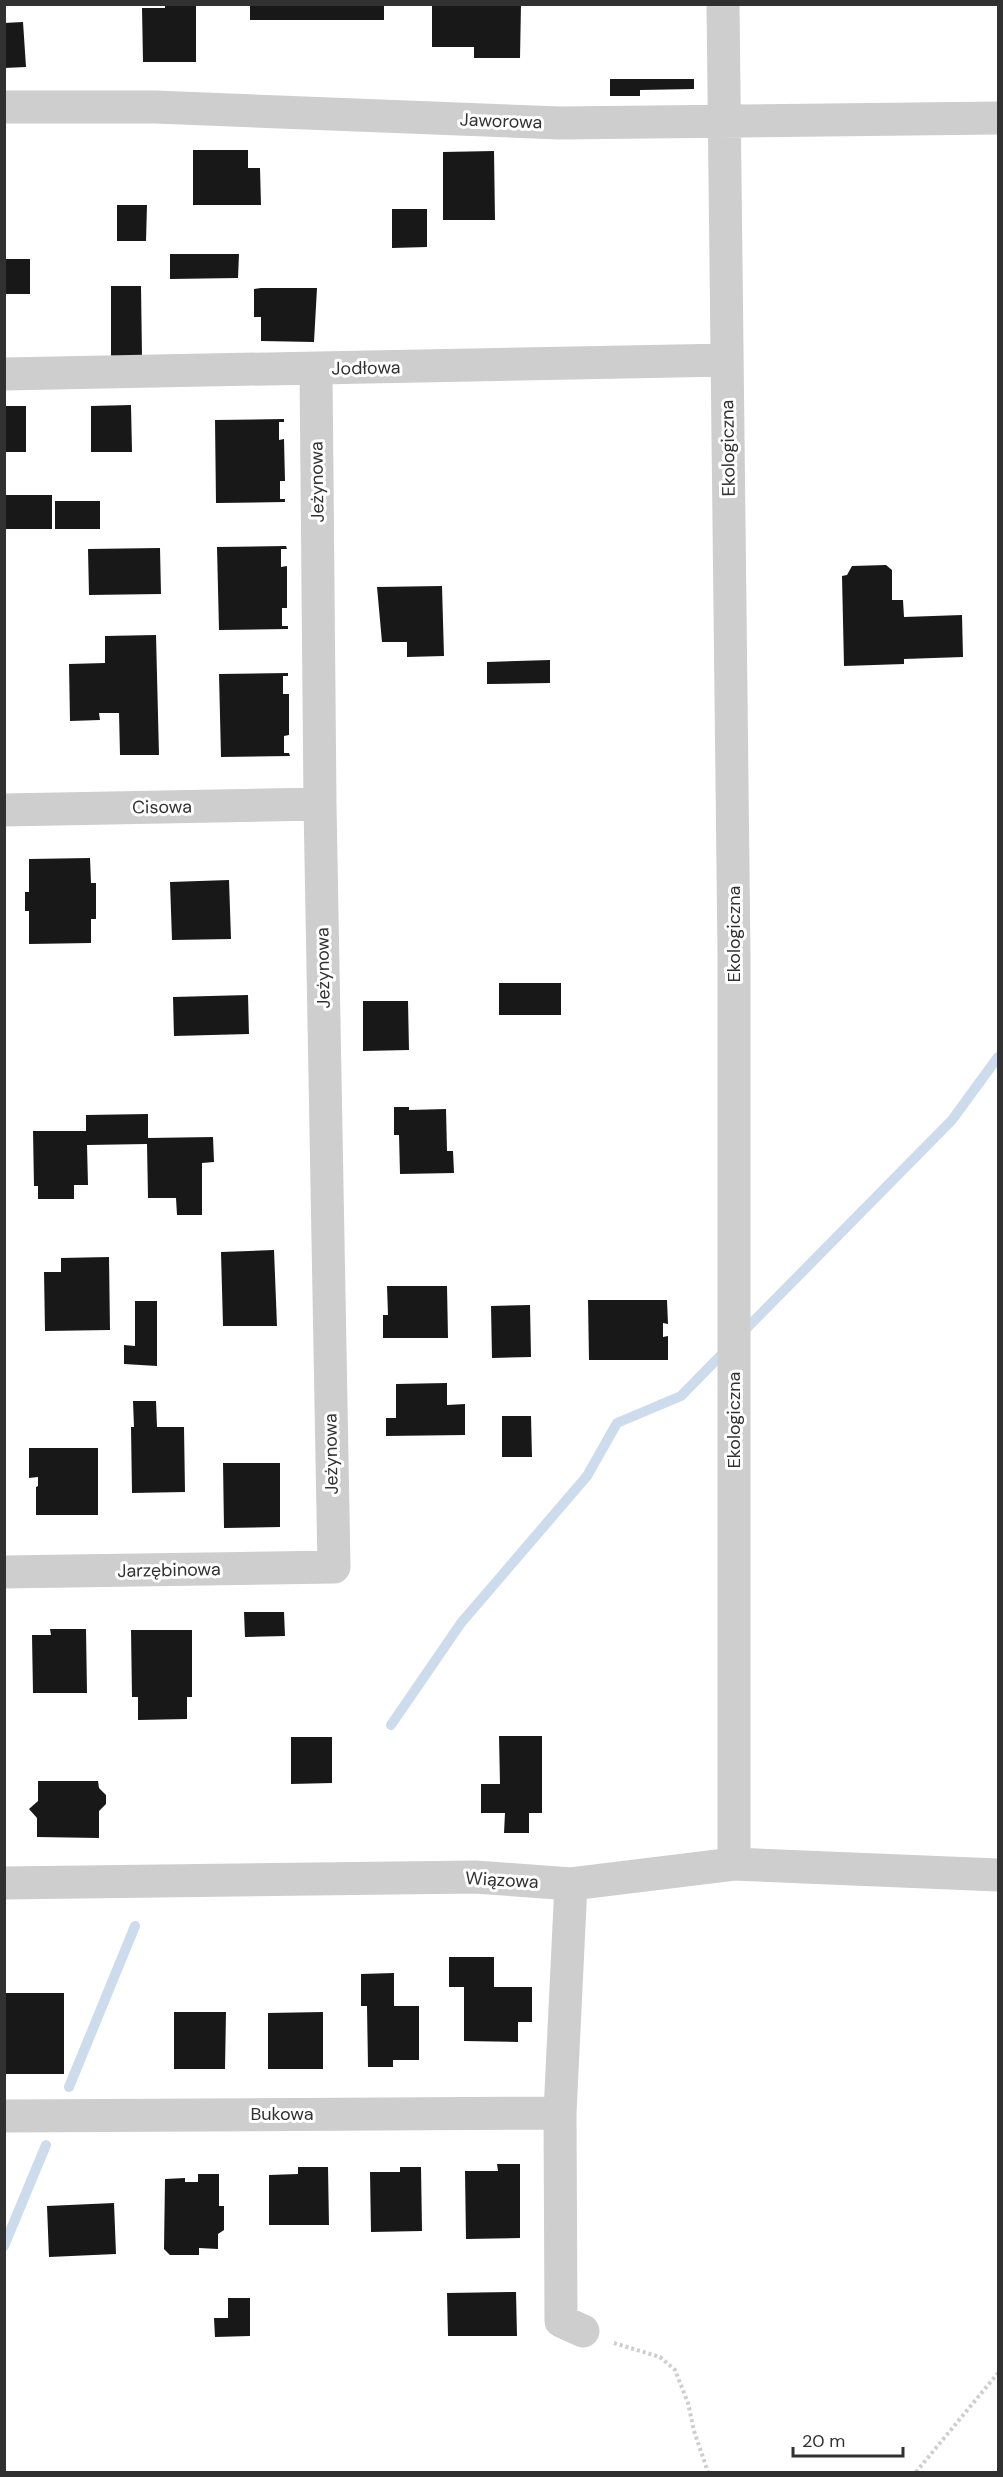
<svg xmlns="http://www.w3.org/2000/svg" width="1003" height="2477" font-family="'DM Sans',sans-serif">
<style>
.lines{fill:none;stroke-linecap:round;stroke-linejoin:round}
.stream{stroke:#ccdced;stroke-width:10}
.building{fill:#181818}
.path{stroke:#cecece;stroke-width:4;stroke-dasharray:3 3;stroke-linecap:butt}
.street{stroke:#cecece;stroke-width:33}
.labels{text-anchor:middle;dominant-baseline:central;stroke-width:6;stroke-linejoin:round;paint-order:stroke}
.street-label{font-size:18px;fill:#313131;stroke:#fff}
</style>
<rect width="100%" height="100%" fill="#fff"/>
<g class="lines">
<path class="stream" d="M742,1333L952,1120L998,1057
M391,1725L461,1623L587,1476L617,1423L681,1396L727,1349
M69,2087L135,1926
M4,2246L46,2145"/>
</g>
<path class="building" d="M165,4H196V62H143L142,8H165Z
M250,4H384V20H250Z
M432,4H521L520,58H474V47H432Z
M23,22L26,67L4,68V23Z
M610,79H694V89L640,90V96H610Z
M193,150H248V168H260L261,205H193Z
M494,151L495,220H443V152Z
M117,205H147L146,241H117Z
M392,209H427V247L392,248Z
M170,254H239L238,278L170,279Z
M4,259H30V294H4Z
M111,286H141L142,357H111Z
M261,288H317L314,342L261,341V317H254V289Z
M131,405L132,452H91V406Z
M4,406H26V452H4Z
M284,419V422H279V440L284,439L285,481H280V499H285V502L216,503L215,420Z
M4,495H52V529H4Z
M55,501H100V529H55Z
M286,546L287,549H281V567L287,566V608H282V626H288V629L219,630L217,547Z
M160,548L161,594L89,595L88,549Z
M886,565L892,570V600H903L904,617L962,615L963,657L904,659V664L844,666L842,576L847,575L852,566Z
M442,586L444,656L407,657V642H382L377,587Z
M156,635L159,755H120L119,713H99L100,720L70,721L69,664L105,663V636Z
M550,660V683L487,684V662Z
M288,673V676H283V694H289V735L284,736V753H289L290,756L221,757L219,674Z
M90,858L91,883H96V919H91V943L29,944V911H25V892H29V859Z
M229,880L231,939L172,940L170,882Z
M499,983H561V1015H499Z
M248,995L249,1034L174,1036L173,997Z
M363,1001H408L409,1050L363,1051Z
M394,1107H409V1110L446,1109L447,1151H453L454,1173L400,1174L399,1135H394Z
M148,1114V1138L213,1137L214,1162L202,1163V1215H177L176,1198H148L147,1144L87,1145L88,1185H74V1199H38V1186H34L33,1131H86V1115Z
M274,1250L277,1326H223L221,1252Z
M109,1257L110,1330L45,1331L44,1272H61V1258Z
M387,1286H447L448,1338H383V1315H388Z
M588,1300H667L668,1324L663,1323V1337L668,1336V1360H589Z
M135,1301H157V1366L124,1364V1345L135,1346Z
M530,1305L531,1357L492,1358L491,1306Z
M447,1383V1405L465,1404V1435L386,1436V1418H396V1384Z
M133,1401H156L157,1427H184L185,1492L132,1493L131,1427H134Z
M502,1416H531L532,1457H502Z
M29,1448H98V1515H36V1487L38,1486V1477L29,1478Z
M223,1463H280V1527L224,1528Z
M244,1612H284L285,1636L245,1637Z
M50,1629H86L87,1693H33L32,1635H51Z
M131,1630H192V1697H187V1719L138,1720V1697H132Z
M499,1736H542V1813H529V1833H504L505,1813H481V1784H500Z
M291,1737H332V1783L291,1784Z
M38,1781H98L99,1788L106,1795V1804L99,1811V1838L37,1837V1818L29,1809L38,1801Z
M449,1957H494V1987H532V2022H518V2042L464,2041V1987H449Z
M394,1973V2006H419V2060H393V2067H368L367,2006H361V1974Z
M4,1993H64V2074H4Z
M174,2012H226L225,2069H174Z
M323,2012V2069H268V2013Z
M497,2164H520V2238L466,2239L465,2171H498Z
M298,2167H328L329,2225H269V2175L298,2174Z
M400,2167H421L422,2231L371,2232L370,2172H400Z
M198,2174H219V2206H224V2230L218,2234V2249L199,2248V2255H170L164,2249L165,2179L185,2178V2182H198Z
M114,2203L116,2254L49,2257L47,2206Z
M516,2292L517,2336H448L447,2293Z
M228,2298H250V2336L215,2337L214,2318H228Z"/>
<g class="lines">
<path class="path" d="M614,2343L660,2357L675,2370L688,2403L694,2431L708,2472
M916,2472L998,2373"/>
<path class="street" d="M723,4L734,955V1864
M4,107H155L560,123L998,118
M4,374L727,360
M4,810L320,804
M4,1572L334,1567L320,804L316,370
M4,1883L475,1877L571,1884L734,1864L998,1875
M571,1884L560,2113L561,2321L583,2331
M4,2116L560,2113"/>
</g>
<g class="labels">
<g class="street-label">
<text transform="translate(501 121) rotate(2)">Jaworowa</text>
<text transform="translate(366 368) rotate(-1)">Jodłowa</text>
<text transform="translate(728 448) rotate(-91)">Ekologiczna</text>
<text transform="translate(317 482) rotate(-91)">Jeżynowa</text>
<text transform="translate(162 807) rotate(-1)">Cisowa</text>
<text transform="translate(734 934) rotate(-90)">Ekologiczna</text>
<text transform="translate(323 968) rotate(-91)">Jeżynowa</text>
<text transform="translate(734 1420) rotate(-90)">Ekologiczna</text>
<text transform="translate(331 1454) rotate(-91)">Jeżynowa</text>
<text transform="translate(169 1570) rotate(-1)">Jarzębinowa</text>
<text transform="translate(502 1880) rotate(3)">Wiązowa</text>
<text x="282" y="2114">Bukowa</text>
</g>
</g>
<rect width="1003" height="2477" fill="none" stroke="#313131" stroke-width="12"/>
<path d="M793 2447v9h110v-9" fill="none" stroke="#313131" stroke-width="3"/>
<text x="802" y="2447" font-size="18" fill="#313131" stroke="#ffffff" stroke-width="4.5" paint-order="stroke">20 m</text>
</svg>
